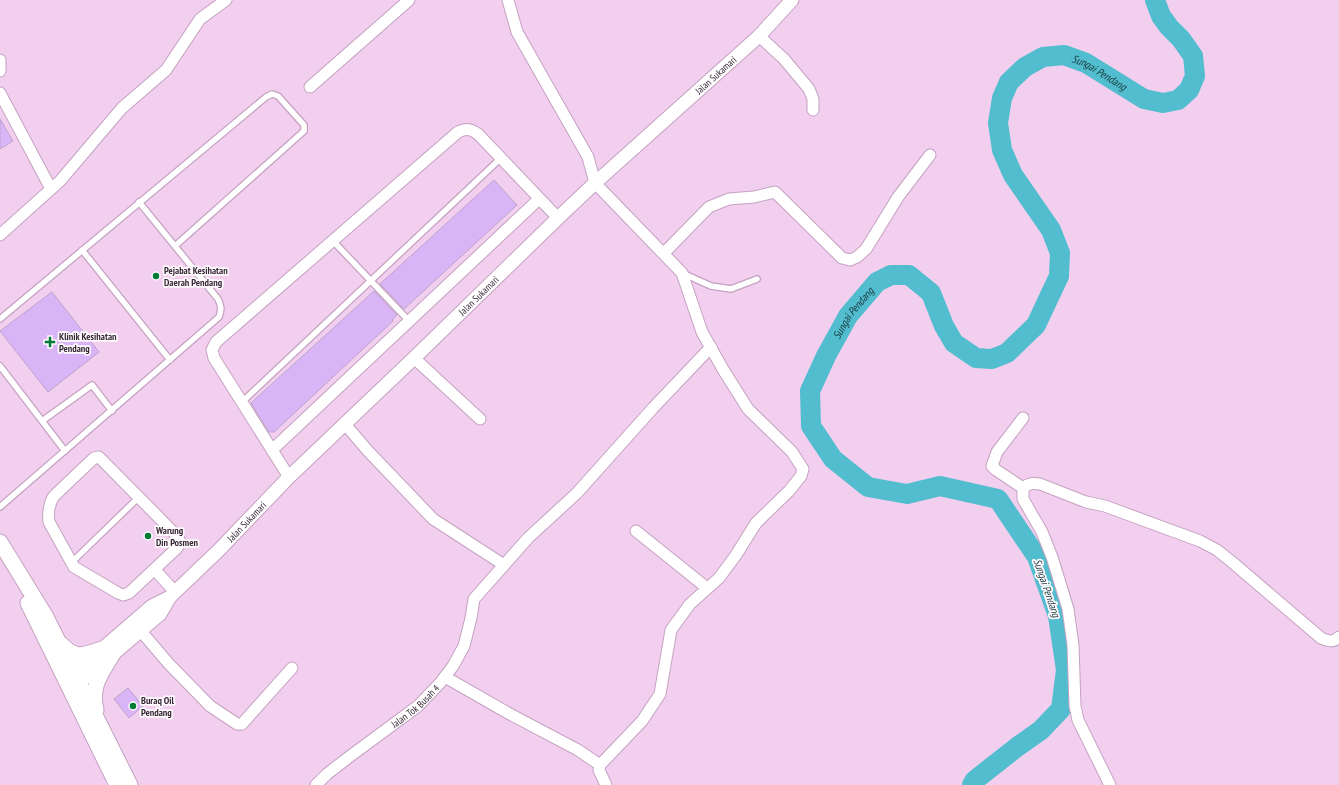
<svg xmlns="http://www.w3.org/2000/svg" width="1339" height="785" font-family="'PT Sans Narrow',sans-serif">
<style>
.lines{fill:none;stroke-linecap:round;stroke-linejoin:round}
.river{stroke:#52bdce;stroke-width:20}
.building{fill:#d9b4f7;stroke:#baa5cb}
.service-casing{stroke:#c5a2c1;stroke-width:8}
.minor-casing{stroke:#c5a2c1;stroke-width:13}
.tertiary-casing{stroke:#c5a2c1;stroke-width:15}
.secondary-casing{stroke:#c5a2c1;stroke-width:17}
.service{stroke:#fff;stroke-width:5.5}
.minor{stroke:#fff;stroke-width:11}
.tertiary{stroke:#fff;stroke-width:13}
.secondary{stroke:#fff;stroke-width:15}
.poi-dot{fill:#007c35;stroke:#fffbfe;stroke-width:1.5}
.labels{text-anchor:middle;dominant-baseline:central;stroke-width:3.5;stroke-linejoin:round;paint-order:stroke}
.street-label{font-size:10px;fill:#372936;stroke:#fffbfe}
.poi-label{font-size:10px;font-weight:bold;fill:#372936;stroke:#fffbfe;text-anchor:start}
.water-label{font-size:11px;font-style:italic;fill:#193a3f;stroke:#fffbfe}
</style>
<rect width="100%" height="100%" fill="#f2ceef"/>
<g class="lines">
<path class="river" id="s1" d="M972,785L975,780L1017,747L1041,730L1061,709L1066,670L1058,616L1037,557L998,499L940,486L907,494L868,487L833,459L811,426L810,391L826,356L848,316L877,282L891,275H909L931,293L944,326L954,343L976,358L992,359L1007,353L1036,325L1059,276L1060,253L1051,230L1013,175L1002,150L998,123L1002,98L1009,82L1025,67L1043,57L1064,55L1086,63L1144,99L1163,103L1178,100L1189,90L1195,76L1193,56L1181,39L1169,27L1161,16L1155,0"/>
</g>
<path class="building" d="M0,119L13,141L0,149Z
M494,180L517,205L404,309L380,284Z
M374,291L397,315L392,320L393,321L274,432H269L251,403Z
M52,292L99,352L48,392L0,331Z
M128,688L143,706L129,718L114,699Z"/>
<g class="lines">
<defs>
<path id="service" d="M333,241L409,321
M82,250L170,360
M682,273L711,286L731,289L757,279
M0,319L266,97L272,94L278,96L304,125V131L175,246
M0,366L65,451
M242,402L501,158
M42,421L92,385L112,411
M0,507L219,317C222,309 221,306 218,299L139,202
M71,563L139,497"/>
<g id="minor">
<path d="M508,0L517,32L588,157L595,183L682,273L702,332L724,371L748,409L792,452L803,469L801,476L789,491L756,523L736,555L719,578L690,604L671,630L660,694L642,721L600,765L599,770L606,785"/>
<path d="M759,36L784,59L809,89L813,99V110"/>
<path d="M0,60V71"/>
<path d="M310,87L409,0"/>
<path d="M0,93L51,189"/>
<path d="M0,235L60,181L122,108L166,70L200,19L226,0"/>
<path d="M664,253L709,207L729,199L754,197L775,192L842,258L850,260L857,257L866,249L898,197L930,155"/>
<path d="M414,358L480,419"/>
<path d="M344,423L368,451L433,519L504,565"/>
<path d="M272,450L539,199"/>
<path d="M99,457L177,536L180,542L177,548L129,593L123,595L118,593L74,567L49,522C48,514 49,503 54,496L94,458Z"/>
<path d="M289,477L214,358L212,350L216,342L458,132C466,128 471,129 478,134L558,218"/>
<path d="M1023,488L996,470L992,466L997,452L1023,418"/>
<path d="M636,531L707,588"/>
<path d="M155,570L175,592"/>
<path d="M140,630L169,664L210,706L237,724H242L292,668"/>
<path d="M445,677L508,713L578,750L600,765"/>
<path id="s2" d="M316,785L327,774L349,757L418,706L440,683L453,666L464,646L471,618L474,599L528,538L577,493L653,408L711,347"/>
<path d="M1110,785L1078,720L1075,706L1073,645L1068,609L1052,557L1042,532L1023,499V488C1029,483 1033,483 1040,484L1086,502L1105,506L1200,541L1217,550L1232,562L1321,638C1328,641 1333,643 1339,637"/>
</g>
<g id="tertiary">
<path id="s3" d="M68,682L74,674L102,649L152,606L170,597L175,592L218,551L289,477L414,358L558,218L595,183L759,36L792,0"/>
<path d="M72,691L79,683L160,614L170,597"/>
</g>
<path id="secondary" d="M0,542L46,617L130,785
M28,603L117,785
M61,644C76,660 83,655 102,649
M96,710C90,685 102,673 114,652"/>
</defs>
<use href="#service" class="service-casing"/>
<use href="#minor" class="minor-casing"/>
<use href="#tertiary" class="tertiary-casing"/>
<use href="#secondary" class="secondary-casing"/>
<use href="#service" class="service"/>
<use href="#minor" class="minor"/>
<use href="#tertiary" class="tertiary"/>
<use href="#secondary" class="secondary"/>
</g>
<g class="poi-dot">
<circle cx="156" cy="276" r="4"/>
<path d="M48 336h4v4h4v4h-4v4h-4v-4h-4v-4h4z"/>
<circle cx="148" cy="536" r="4"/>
<circle cx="133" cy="706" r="4"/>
</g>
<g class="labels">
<g class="street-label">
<text stroke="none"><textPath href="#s3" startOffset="889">Jalan Sukamari</textPath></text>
<text stroke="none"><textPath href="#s3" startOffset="565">Jalan Sukamari</textPath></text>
<text stroke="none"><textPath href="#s3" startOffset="241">Jalan Sukamari</textPath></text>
<text stroke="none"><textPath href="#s2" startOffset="127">Jalan Tok Busah 4</textPath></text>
</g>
<g class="poi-label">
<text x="164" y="270">Pejabat Kesihatan<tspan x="164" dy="12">Daerah Pendang</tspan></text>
<text x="59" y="336">Klinik Kesihatan<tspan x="59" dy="12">Pendang</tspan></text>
<text x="156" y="530">Warung<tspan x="156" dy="12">Din Posmen</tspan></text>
<text x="141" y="700">Buraq Oil<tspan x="141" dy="12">Pendang</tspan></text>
</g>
<g class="water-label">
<text stroke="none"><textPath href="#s1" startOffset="1311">Sungai Pendang</textPath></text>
<text stroke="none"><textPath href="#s1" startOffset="686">Sungai Pendang</textPath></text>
<text transform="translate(1047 588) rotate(71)">Sungai Pendang</text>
</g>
</g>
</svg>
